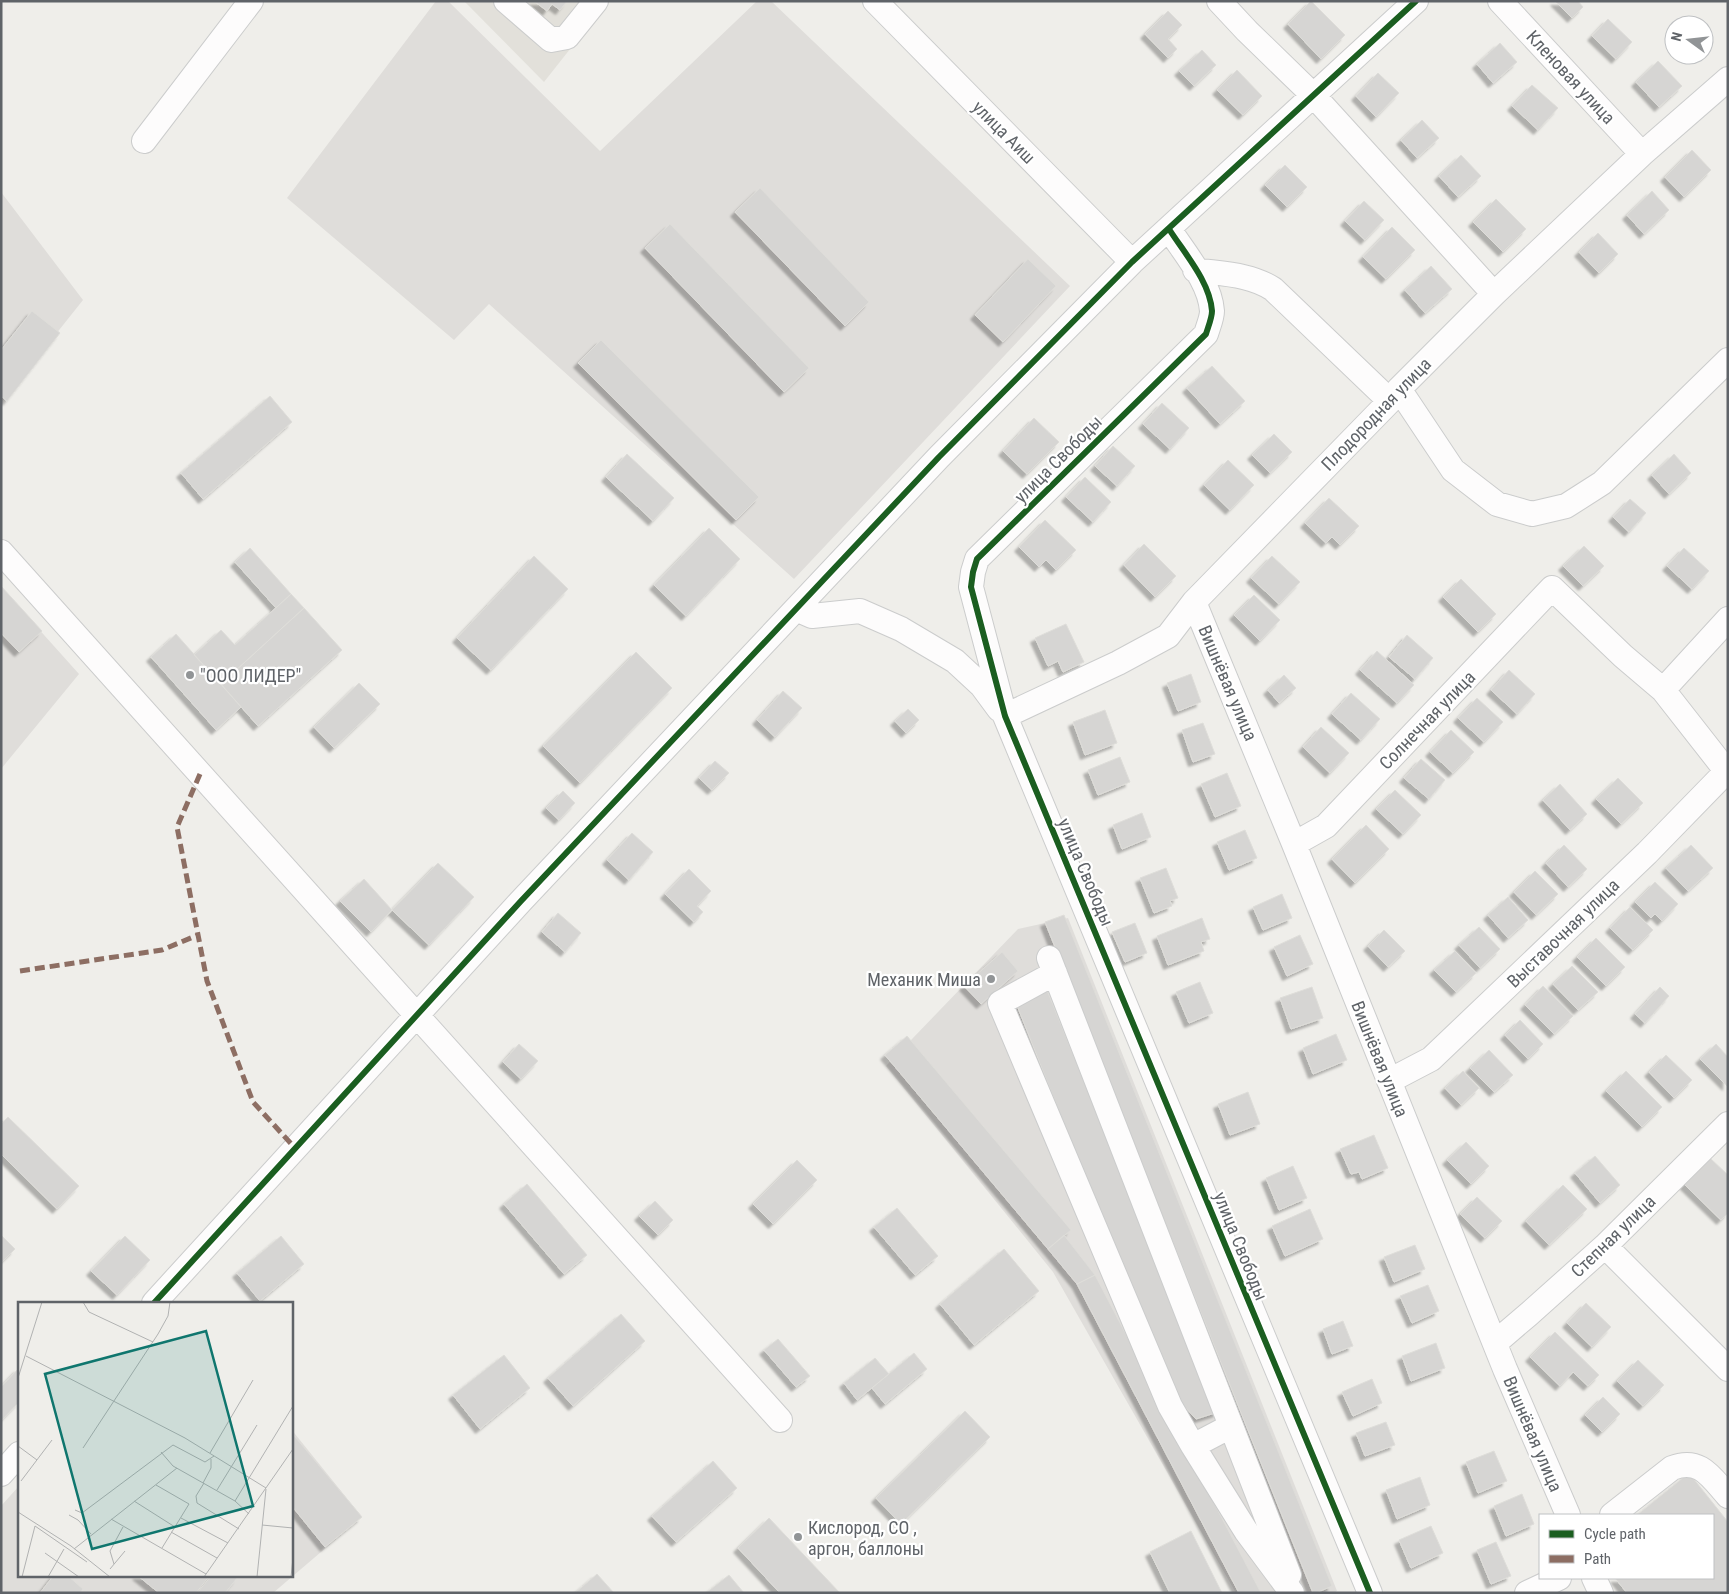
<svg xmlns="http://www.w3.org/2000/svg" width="1729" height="1594" font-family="'Roboto Condensed',sans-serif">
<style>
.industrial{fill:#dfddda}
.education{fill:#e2e0da}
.building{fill:#d6d5d3;stroke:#deddd9;filter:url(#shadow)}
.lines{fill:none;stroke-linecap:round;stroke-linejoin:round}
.minor-casing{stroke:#cbcccc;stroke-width:26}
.minor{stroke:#fdfcfc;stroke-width:24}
.quiet{stroke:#8d6e63;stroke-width:5;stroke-dasharray:10 5;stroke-linecap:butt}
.cycleway-casing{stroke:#fff;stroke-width:9}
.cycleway{stroke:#1b5e20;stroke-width:6}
.poi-dot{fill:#919496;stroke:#fff;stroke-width:2}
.labels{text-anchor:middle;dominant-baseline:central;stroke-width:4.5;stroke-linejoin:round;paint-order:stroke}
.street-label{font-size:18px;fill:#5f6368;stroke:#fff}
.poi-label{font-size:18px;fill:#5f6368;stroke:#fff;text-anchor:start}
.inset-road{fill:none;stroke:#b1b2b2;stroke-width:1}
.view{fill:#0f766e;fill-opacity:0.15;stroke:#0f766e;stroke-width:2.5}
.inset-edge{fill:none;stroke:#5f6368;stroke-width:2.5}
</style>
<defs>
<filter id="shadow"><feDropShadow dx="-4.5" dy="4.5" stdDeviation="1" flood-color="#0004"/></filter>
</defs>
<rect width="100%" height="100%" fill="#efeeea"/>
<path class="industrial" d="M436,1H448L600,151L757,1H771L1070,286L794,579L489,304L454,340L287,198Z
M1,192L83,300L1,403Z
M1,587L79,674L1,769Z
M1068,918L1337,1591L1334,1593H1236L1053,1272L886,1066L1018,929Z
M291,1429L362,1517L273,1593H1V1506L19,1486V1575H291Z"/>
<path class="education" d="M464,1H608L544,82Z"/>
<path class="building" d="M534,1H567L560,10L552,4L547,11Z
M1311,1L1345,35L1321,59L1288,24Z
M1555,1H1578L1583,7L1572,18Z
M1168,11L1182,25L1168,39L1177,49L1168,58L1145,34Z
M1608,19L1632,42L1616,59L1592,36Z
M1500,43L1517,62L1493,83L1477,64Z
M1202,50L1216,65L1194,86L1179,71Z
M1658,61L1682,86L1659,107L1636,82Z
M1237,70L1262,96L1243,115L1217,90Z
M1378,73L1399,93L1376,117L1356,96Z
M1532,85L1558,108L1538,130L1512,106Z
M1422,120L1439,138L1417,158L1401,140Z
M1692,150L1711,170L1684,197L1665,177Z
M1461,155L1481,176L1458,197L1439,176Z
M1285,165L1307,187L1287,207L1265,185Z
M760,188L869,302L845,326L735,212Z
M1652,191L1669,210L1644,234L1627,215Z
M1496,199L1526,229L1503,252L1473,222Z
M1364,201L1384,220L1365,240L1345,221Z
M670,224L809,368L784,392L645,248Z
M1392,227L1415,250L1386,279L1363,257Z
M1598,233L1618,254L1599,273L1579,252Z
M1028,259L1056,286L1003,342L975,315Z
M1431,266L1452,289L1425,313L1405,290Z
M32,311L60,333L7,401L1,396V350Z
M601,340L759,497L736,520L578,363Z
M1212,366L1245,401L1220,424L1187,388Z
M270,396L292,422L203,499L181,473Z
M1162,403L1189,428L1170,449L1143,424Z
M1034,418L1059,442L1027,474L1003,451Z
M1274,434L1292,452L1270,473L1252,455Z
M1113,446L1135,466L1117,486L1095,466Z
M627,454L674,498L653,521L606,477Z
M1674,454L1691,473L1669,494L1652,475Z
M1228,460L1254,485L1230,510L1204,485Z
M1085,477L1111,502L1093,522L1066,497Z
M1329,498L1359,526L1340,545L1332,537L1326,543L1305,523Z
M1630,499L1646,513L1629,532L1613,517Z
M1045,520L1076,550L1056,570L1046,560L1039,567L1019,547Z
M709,528L740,559L686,616L654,585Z
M1144,544L1176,576L1155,597L1124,565Z
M1584,546L1604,566L1583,586L1563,566Z
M250,548L291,594L276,608L235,562Z
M1684,548L1709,571L1692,589L1667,566Z
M534,556L568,589L491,670L457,638Z
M1272,556L1300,582L1279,604L1251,578Z
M1461,579L1496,614L1478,632L1443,597Z
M1,586L42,631L19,652L1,633Z
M291,594L304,608L221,684L194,655L221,630L235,645Z
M1254,595L1280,620L1260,641L1234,615Z
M304,608L342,650L258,726L221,684Z
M1066,624L1084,662L1063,672L1058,661L1048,666L1035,638Z
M176,634L241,707L216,730L151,657Z
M1407,635L1433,658L1415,679L1389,657Z
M1377,651L1414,685L1397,703L1360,670Z
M636,652L672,688L580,783L543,746Z
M1509,670L1535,694L1517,714L1491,690Z
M1191,674L1201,702L1178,711L1167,683Z
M1284,675L1296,688L1279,703L1268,690Z
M359,683L380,704L334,748L314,727Z
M783,691L802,708L775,737L757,720Z
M1351,693L1380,719L1361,740L1332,714Z
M1477,698L1503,722L1484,742L1458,718Z
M908,709L919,720L906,733L895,721Z
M1105,710L1117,743L1085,755L1073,722Z
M1203,723L1215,754L1193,762L1182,730Z
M1321,727L1349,753L1330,773L1303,747Z
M1451,730L1474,752L1453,773L1430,752Z
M1120,757L1130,782L1098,795L1088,770Z
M1421,759L1445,780L1429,799L1404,778Z
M715,761L729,773L712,790L699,778Z
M1227,773L1241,806L1215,817L1201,784Z
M1618,778L1643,803L1621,824L1596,799Z
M1560,784L1587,814L1570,830L1543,800Z
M1395,790L1421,815L1403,834L1376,809Z
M563,791L575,803L559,820L546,808Z
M1142,813L1151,837L1122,849L1113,825Z
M1366,825L1389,849L1355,883L1332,859Z
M1245,830L1257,858L1229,870L1217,842Z
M632,833L653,852L629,880L607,860Z
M1564,845L1587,869L1568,887L1546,863Z
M1691,845L1713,868L1688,891L1666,868Z
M438,863L474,897L429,945L392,910Z
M1166,868L1178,898L1170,901L1172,906L1154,913L1140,878Z
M689,869L711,891L697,906L703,912L694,922L665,894Z
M1535,871L1558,894L1536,915L1514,892Z
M364,879L392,910L371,932L340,901Z
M1655,882L1678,904L1662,921L1655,914L1651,918L1635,902Z
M1282,894L1292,918L1263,930L1253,907Z
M1508,897L1528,920L1508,938L1488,915Z
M1630,907L1653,930L1633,950L1610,928Z
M558,913L581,933L565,952L542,932Z
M1064,915L1332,1586L1316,1593H1313L1045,922Z
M1202,918L1210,939L1201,942L1204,951L1168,965L1157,936Z
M1135,923L1147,953L1125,962L1112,932Z
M1479,927L1500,949L1480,968L1459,945Z
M1384,930L1405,951L1388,967L1368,946Z
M1300,935L1313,964L1287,976L1274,947Z
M1596,938L1625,967L1606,986L1577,957Z
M1455,951L1476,973L1456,992L1434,970Z
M1002,952L1018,971L981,1004L964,986Z
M1572,966L1598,992L1578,1010L1553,984Z
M1200,982L1213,1013L1189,1023L1176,992Z
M1045,985L1218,1412L1196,1419L1170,1391L1014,998Z
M1543,986L1573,1016L1554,1034L1525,1005Z
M1312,987L1323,1018L1291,1029L1280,998Z
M1660,987L1669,996L1645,1023L1635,1014Z
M1520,1020L1543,1044L1528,1059L1505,1035Z
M1336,1034L1347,1060L1313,1074L1303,1048Z
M907,1036L1071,1230L1048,1249L885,1055Z
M519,1044L538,1061L521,1079L503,1062Z
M1716,1044L1728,1057L1727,1086L1700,1059Z
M1489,1050L1513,1075L1494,1092L1470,1068Z
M1666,1055L1692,1080L1674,1098L1649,1072Z
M1463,1071L1479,1088L1461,1105L1445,1088Z
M1626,1071L1662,1107L1642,1127L1606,1091Z
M1248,1092L1260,1124L1230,1135L1218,1104Z
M8,1117L79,1186L57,1209L1,1154V1124Z
M1374,1135L1388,1168L1362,1179L1359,1172L1351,1174L1340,1149Z
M1466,1142L1489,1166L1471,1184L1447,1160Z
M1595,1156L1620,1185L1600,1203L1575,1173Z
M1710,1158L1728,1175V1213L1721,1220L1684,1184Z
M797,1160L817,1180L773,1224L753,1204Z
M1293,1166L1307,1198L1279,1210L1266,1178Z
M527,1184L587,1255L564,1274L504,1204Z
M1563,1185L1587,1209L1549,1245L1526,1221Z
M1477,1197L1502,1221L1485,1238L1460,1214Z
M655,1201L673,1220L658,1235L639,1216Z
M897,1208L938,1256L915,1275L874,1227Z
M1310,1209L1323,1239L1285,1256L1272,1226Z
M1,1235L15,1249L2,1262L1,1261Z
M1064,1235L1095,1275L1077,1284L1048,1249Z
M125,1236L150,1260L117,1295L91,1271Z
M281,1236L304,1264L260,1301L237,1273Z
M1415,1245L1425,1269L1394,1282L1384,1257Z
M1004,1249L1039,1291L974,1345L940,1304Z
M1095,1275L1261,1593H1239L1077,1284Z
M1428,1285L1439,1311L1412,1323L1400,1296Z
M1586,1303L1611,1327L1592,1347L1567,1323Z
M621,1314L645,1341L573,1406L548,1378Z
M1343,1321L1353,1346L1332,1354L1323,1329Z
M1555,1332L1599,1375L1588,1386L1573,1372L1560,1386L1530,1357Z
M778,1339L810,1376L796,1387L764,1350Z
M1436,1343L1445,1368L1411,1381L1402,1356Z
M914,1353L927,1369L885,1404L872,1388Z
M504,1355L530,1388L480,1429L453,1395Z
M875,1358L889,1374L857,1400L844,1383Z
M1638,1360L1664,1385L1643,1406L1617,1381Z
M19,1368V1402L1,1421V1387Z
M1372,1379L1382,1403L1353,1416L1342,1392Z
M1603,1397L1620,1414L1602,1432L1585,1415Z
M965,1411L990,1437L901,1524L876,1498Z
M1386,1422L1395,1445L1365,1456L1356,1433Z
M291,1432L362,1517L325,1547L291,1505Z
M1494,1451L1507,1481L1478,1493L1466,1462Z
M713,1461L737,1488L676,1542L652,1516Z
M1689,1473L1728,1522V1593H1627L1615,1578H1713V1515H1637Z
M1420,1477L1430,1505L1397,1519L1386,1490Z
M1522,1494L1534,1524L1506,1536L1494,1506Z
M769,1518L840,1593H780L738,1548Z
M1431,1526L1443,1553L1411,1568L1399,1540Z
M1191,1531L1222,1593H1170L1150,1552Z
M1496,1542L1511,1576L1491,1584L1477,1550Z
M597,1574L614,1593H575Z
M54,1575H67L83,1589L80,1593H40Z
M137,1575H210L196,1593H159Z
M212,1575H234L237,1578L225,1593H197Z
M729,1575L744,1593H706Z"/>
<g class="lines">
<defs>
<path id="minor" d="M506,1L551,40L567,37L596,1
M875,1L1132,262
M1219,1L1247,31L1314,96L1494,294
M1500,1L1642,154
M144,141L251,1
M1169,229C1185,254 1210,282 1212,311C1212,318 1208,327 1206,334L977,559L973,572L971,587L1005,716L1370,1593
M1195,270C1222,274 1250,274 1273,289L1390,401
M1399,389L1453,470L1497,504L1532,514L1566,506L1602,483L1728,360
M1,552L780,1420
M1194,602L1294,844L1505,1369L1568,1515
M796,609L812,616L860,611L901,629L955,661L982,686L999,709
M1663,690L1728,619
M1005,716L1118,663L1168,636L1194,602L1390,401L1399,389L1494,294L1642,154L1728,79
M1294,844L1326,826L1552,588L1623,656L1663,690L1728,773
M1049,958L1289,1575
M1055,973L1000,1003L1170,1406L1193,1446L1246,1531L1292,1593
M1389,1081L1431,1059L1647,853L1726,772
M1605,1246L1728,1369
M154,1303L521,901L939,457L1132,262L1416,1
M1495,1343L1529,1314L1605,1246L1728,1124
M1193,1446L1231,1426
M1,1474L19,1454
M1612,1515L1672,1468C1700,1457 1711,1477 1728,1496
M1594,1578L1601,1593
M1527,1593L1559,1578"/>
</defs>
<use href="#minor" class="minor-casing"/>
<use href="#minor" class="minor"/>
<path class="quiet" d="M200,774L177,827L207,981L253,1102L295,1148
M20,971L162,950L198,935"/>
<defs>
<path id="cycleway" d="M1169,229C1185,254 1210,282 1212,311C1212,318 1208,327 1206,334L977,559L973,572L971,587L1005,716L1370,1593
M154,1303L521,901L939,457L1132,262L1416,1"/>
</defs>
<use href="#cycleway" class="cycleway-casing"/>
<use href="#cycleway" class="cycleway"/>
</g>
<g class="poi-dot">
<circle cx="190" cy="675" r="5"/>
<circle cx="991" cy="979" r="5"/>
<circle cx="798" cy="1537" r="5"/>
</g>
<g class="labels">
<g class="street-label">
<text transform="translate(1571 77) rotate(47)">Кленовая улица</text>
<text transform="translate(1004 132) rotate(45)">улица Аиш</text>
<text transform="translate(1376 414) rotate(-46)">Плодородная улица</text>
<text transform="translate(1058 459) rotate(-45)">улица Свободы</text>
<text transform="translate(1228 683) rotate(67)">Вишнёвая улица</text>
<text transform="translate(1427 720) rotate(-46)">Солнечная улица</text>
<text transform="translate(1086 872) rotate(67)">улица Свободы</text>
<text transform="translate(1563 933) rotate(-44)">Выставочная улица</text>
<text transform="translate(1380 1059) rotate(68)">Вишнёвая улица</text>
<text transform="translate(1613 1236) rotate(-44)">Степная улица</text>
<text transform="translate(1241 1246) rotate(68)">улица Свободы</text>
<text transform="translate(1533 1434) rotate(67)">Вишнёвая улица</text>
</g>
<g class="poi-label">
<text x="200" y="675">"ООО ЛИДЕР"</text>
<text x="981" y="979" text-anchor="end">Механик Миша</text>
<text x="808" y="1527">Кислород, СО ,<tspan x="808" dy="21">аргон, баллоны</tspan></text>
</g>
</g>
<g transform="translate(18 1302)">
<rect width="275" height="275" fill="#efeeea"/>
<path class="inset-road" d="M65,0L71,10L135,40M8,54L167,136L248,186M0,76L24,0M0,144L19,158M65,146L140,32L150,14L152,0M143,150L155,164L217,199L231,212M192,151L235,78M3,179L34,138M185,181L193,166V157M186,181L178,194L179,201L221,227M138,183L171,202L144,246M199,188L239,123M116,199L157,225M217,199L275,104M57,208L64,211L155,143L187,160L196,154M0,210L53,244L92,275M51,213L60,218L73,232M163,216L210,241M93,217L188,272M244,223L275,226M17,224L69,260M153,230L199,256M56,247L159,166M27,251L61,275M96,262L92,249L105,225M92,267L107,249M4,275L17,224M30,275L46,247M186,275L275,147M239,275L248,187M273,275L275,256"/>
<path class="view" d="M188,29L235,204L74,247L27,72Z"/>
<rect width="275" height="275" class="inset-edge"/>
</g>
<rect width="1729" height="1594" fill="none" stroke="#5f6368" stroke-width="5"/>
<rect x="1539" y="1514" width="175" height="65" fill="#ffffff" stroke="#bfc1c3"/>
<rect x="1549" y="1530" width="25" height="8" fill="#1b5e20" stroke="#bfc1c3"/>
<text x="1584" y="1539" font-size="15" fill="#5f6368">Cycle path</text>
<rect x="1549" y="1555" width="25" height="8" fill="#8d6e63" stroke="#bfc1c3"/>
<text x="1584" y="1564" font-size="15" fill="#5f6368">Path</text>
<g transform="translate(1689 40) rotate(285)"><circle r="24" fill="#ffffff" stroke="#bfc1c3"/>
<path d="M0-4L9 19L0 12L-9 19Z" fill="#919496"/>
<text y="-8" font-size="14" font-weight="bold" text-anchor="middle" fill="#5f6368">N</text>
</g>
</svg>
